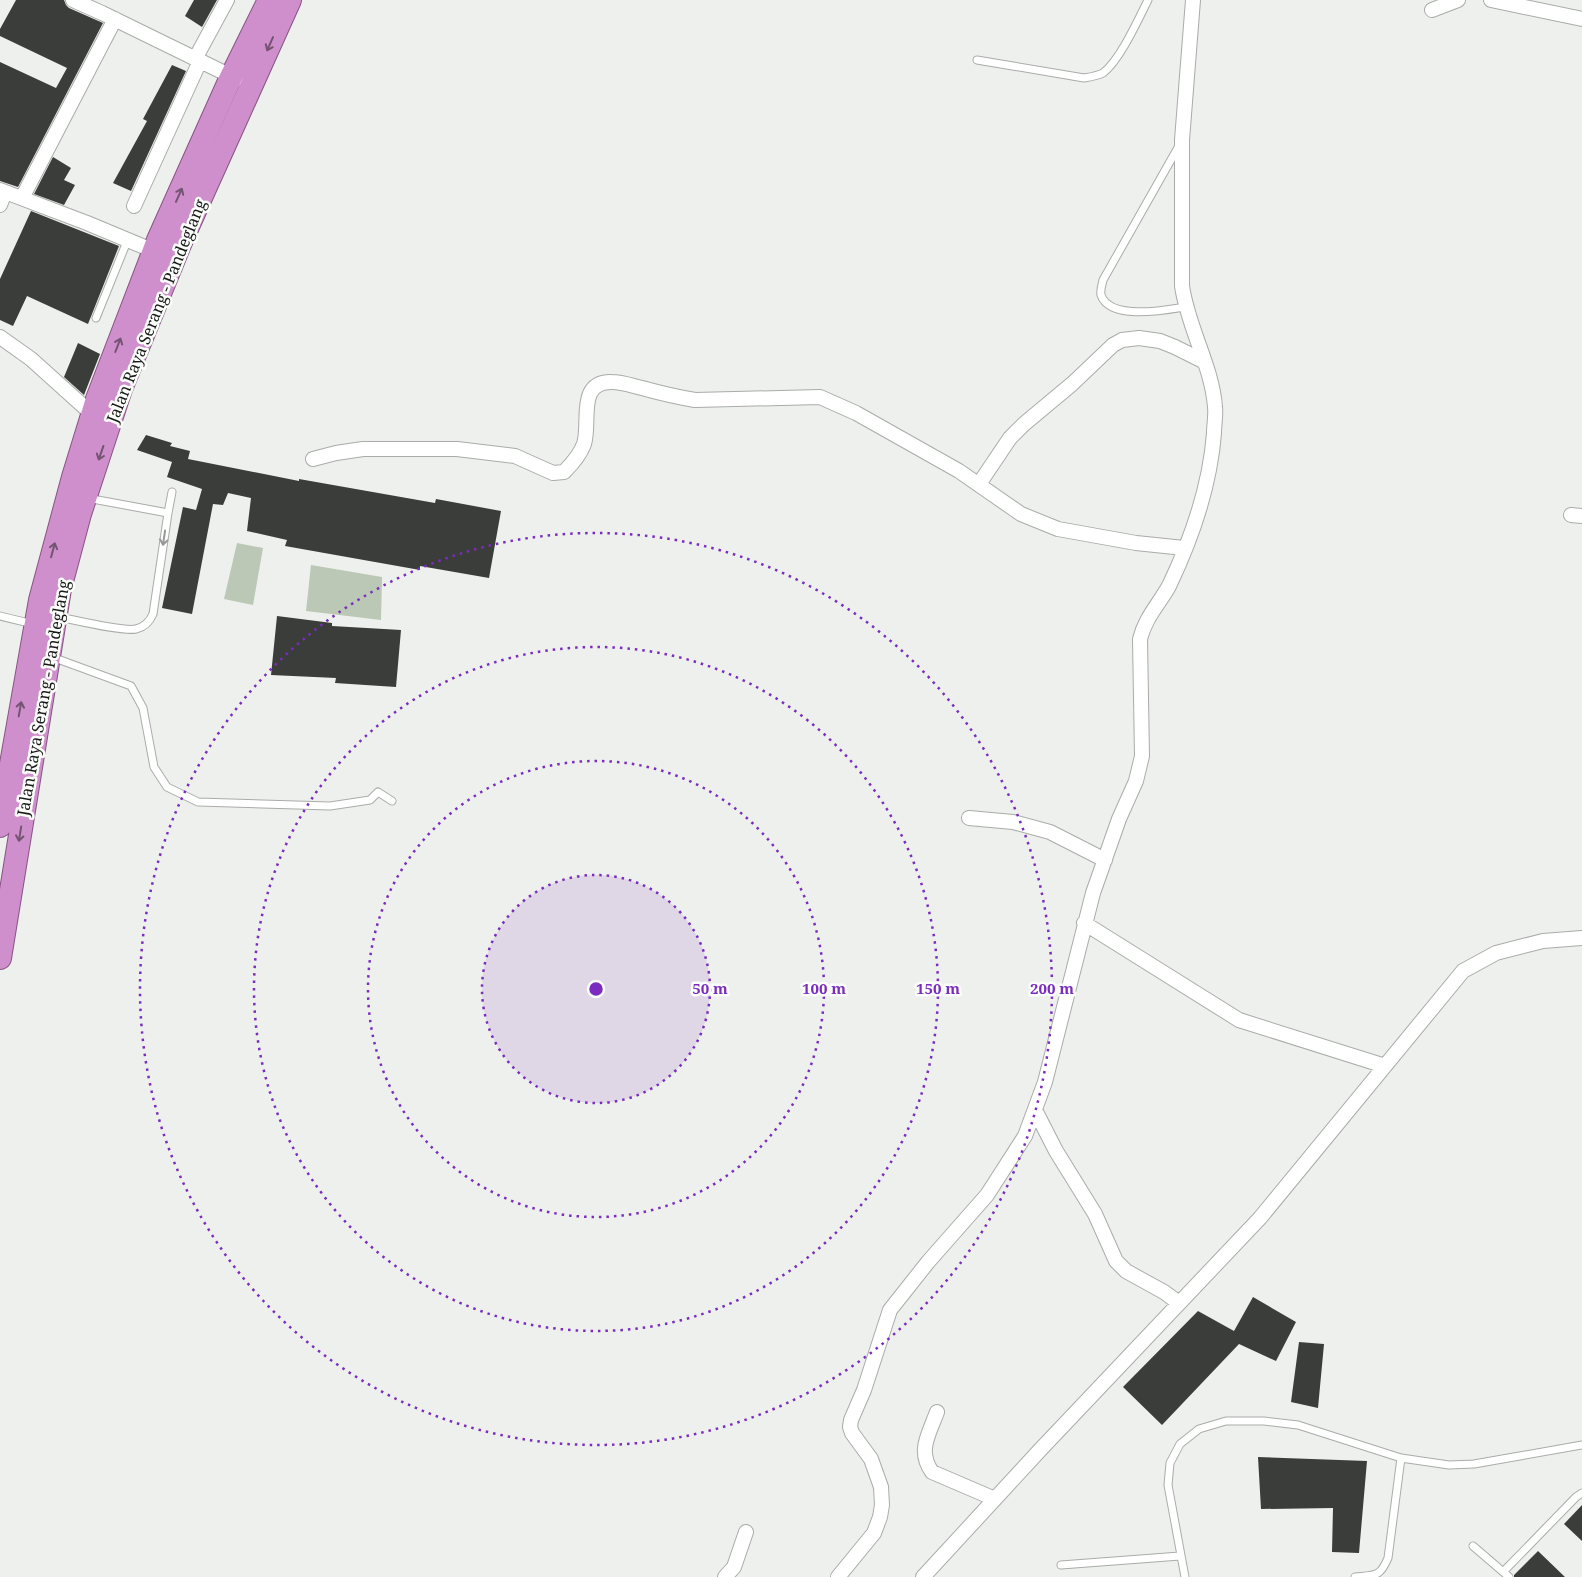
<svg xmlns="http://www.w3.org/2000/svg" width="1582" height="1577" font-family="'Noto Serif',serif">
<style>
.green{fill:#bac8b5}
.building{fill:#3b3d3a}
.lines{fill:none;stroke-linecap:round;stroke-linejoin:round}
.service-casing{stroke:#a9aca8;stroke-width:9}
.minor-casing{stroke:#a9aca8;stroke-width:16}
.trunk-casing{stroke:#875384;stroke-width:24}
.service{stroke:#fff;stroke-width:7}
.minor{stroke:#fff;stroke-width:14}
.trunk{stroke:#cf8fcc;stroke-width:22}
.oneway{stroke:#735472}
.oneway2{stroke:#979797}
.ring{fill:none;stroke:#7b2cbf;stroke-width:2.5;stroke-dasharray:2.5 5}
.labels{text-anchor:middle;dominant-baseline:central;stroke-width:5;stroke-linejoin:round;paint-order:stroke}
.street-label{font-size:16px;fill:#171817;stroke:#fafdf9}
.centre{fill:#7b2cbf;stroke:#fafdf9;stroke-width:2.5}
.ring-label{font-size:15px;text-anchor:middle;font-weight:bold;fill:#7b2cbf;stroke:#fafdf9;stroke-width:5;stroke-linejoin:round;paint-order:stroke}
</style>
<rect width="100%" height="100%" fill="#edf0ec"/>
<path class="green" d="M237,543L263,548L253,605L224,599Z
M311,565L382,577L381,620L306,611Z"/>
<path class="building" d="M16,0H64L66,5L69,8L103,23L18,187L0,181V62L56,88L67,68L0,36V29Z
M194,0H217L202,27L185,16Z
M172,65L186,71L131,191L113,183L147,121L143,119Z
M53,157L71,168L64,180L75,185L64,205L34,194Z
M31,211L119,246L88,324L27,296L13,326L0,320V279Z
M78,343L100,354L84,395L64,377Z
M146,435L172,443L170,446L190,451L188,459L299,481V479L435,503L436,499L501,511L489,578L420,566V570L285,546L287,540L247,531L251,498L228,493L223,505L213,504L192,614L162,608L183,507L196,510L202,489L167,477L172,462L137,450Z
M277,616L332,623V626L401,630L396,687L335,683L336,678L271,675Z
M1253,1297L1296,1322L1276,1361L1239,1344L1162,1425L1123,1387L1198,1311L1234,1331Z
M1299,1342L1324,1344L1318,1408L1291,1402Z
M1258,1457L1367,1461L1359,1553L1332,1552L1333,1508L1261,1509Z
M1582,1505V1541L1564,1524Z
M1538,1551L1565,1577H1514V1575Z"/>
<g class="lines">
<defs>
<path id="service" d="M977,60L1084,78C1090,77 1097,76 1103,73C1120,60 1138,20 1148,0
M1180,144L1103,280C1102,285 1100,290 1101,295C1110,321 1166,310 1185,307
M96,318L128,239
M168,513L172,492
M0,616L33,624
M59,617C75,620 123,632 136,629C145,627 150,621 153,614L168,513L87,498
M52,657L131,686L143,708L154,767L167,787L198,802L330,806L370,800L378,792L392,801
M1473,1546L1509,1577
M1061,1565L1180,1556
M1503,1572L1576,1497L1582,1493
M1185,1577L1168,1485L1170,1463L1180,1444L1199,1429L1226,1421H1264L1298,1425L1401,1458L1449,1465L1474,1464L1582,1445
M1355,1577C1376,1575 1380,1577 1388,1558L1401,1458"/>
<path id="minor" d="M73,0L102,13L237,79
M1491,0L1582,19
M1432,10L1458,0
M195,59L227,0
M0,190L87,223L154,251
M22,198L115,19
M0,205L5,192
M134,206L200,61
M0,337L31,359L92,414
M313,459L336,453L363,449H457L515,456L553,473L564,472C573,463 580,455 584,444C591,423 576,381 612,382C622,382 633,386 642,388C660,393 677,397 695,400L820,397L856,413L959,471L1021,514L1058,529L1136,543L1184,548
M979,484L1010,438L1024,424L1072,384L1113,345L1122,340L1139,338L1160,341L1175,347L1203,361
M1571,515L1582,516
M969,818L1013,822L1050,832L1105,860
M1084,923L1239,1020L1385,1066
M1035,1110L1056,1151L1095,1214L1116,1261L1126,1271L1164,1292L1179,1303
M937,1412C929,1434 917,1451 932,1472L995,1499
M725,1577L734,1567L746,1532
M838,1577L874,1533L880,1517L882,1505L881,1487L871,1459L852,1433L850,1427L851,1420L864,1390L890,1310L928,1262L987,1195L1025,1136L1045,1082L1093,893L1119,819L1136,781L1142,756L1140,639C1145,618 1159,604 1169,586C1192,538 1210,486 1214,433C1214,425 1216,415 1215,407C1212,366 1188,328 1182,286V140L1193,0
M923,1577L1040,1450L1260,1218L1463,971L1496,953L1543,941L1582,938"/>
<path id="trunk" d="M0,826L40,600L73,477L97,399L158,240L231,77L269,0
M0,958L60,589L80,514L121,389L181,242L290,0"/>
</defs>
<use href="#service" class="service-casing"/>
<use href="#minor" class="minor-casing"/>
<use href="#trunk" class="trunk-casing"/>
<use href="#service" class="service"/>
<use href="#minor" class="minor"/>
<use href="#trunk" class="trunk"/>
</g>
<defs><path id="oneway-shaft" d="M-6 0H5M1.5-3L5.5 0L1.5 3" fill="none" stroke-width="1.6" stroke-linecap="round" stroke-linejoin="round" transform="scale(1.25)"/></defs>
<g class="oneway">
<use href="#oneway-shaft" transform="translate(270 44) rotate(114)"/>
<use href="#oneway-shaft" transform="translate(179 195) rotate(-66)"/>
<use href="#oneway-shaft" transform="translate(118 345) rotate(-69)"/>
<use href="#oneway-shaft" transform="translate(101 453) rotate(109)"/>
<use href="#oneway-shaft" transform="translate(53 550) rotate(-75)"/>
<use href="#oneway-shaft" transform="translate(20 709) rotate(-80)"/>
<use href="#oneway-shaft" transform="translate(20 834) rotate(99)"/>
</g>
<use class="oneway2" href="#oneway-shaft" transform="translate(164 538) rotate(98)"/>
<circle cx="596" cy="989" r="114" fill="#7b2cbf" fill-opacity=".12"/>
<g class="ring">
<circle cx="596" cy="989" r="114"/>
<circle cx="596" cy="989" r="228"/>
<circle cx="596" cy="989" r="342"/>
<circle cx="596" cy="989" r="456"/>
</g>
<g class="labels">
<g class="street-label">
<text transform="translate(156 311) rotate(-68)">Jalan Raya Serang - Pandeglang</text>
<text transform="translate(43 698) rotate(-80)">Jalan Raya Serang - Pandeglang</text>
</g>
</g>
<circle cx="596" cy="989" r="8" class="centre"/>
<g class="ring-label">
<text x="710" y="994">50 m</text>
<text x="824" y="994">100 m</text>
<text x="938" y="994">150 m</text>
<text x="1052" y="994">200 m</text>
</g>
</svg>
